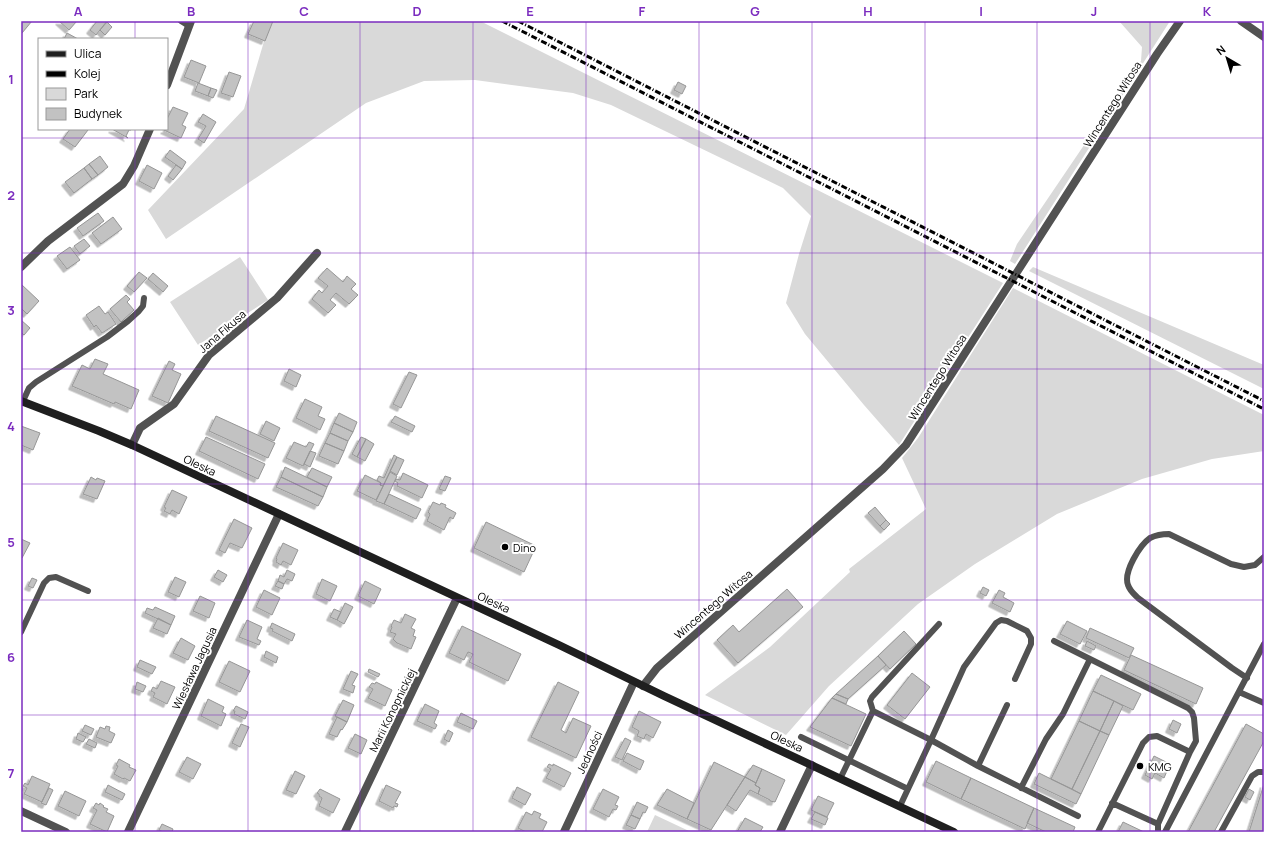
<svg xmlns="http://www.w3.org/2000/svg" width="1285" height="853" font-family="Manrope,sans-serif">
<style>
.green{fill:#d9d9d9}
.building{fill:#c2c2c2;stroke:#969696;filter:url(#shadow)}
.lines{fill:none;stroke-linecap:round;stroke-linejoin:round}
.lane{stroke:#525252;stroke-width:6}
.street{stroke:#525252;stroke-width:8}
.secondary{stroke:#1f1f1f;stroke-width:8}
.rail{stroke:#000;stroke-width:3;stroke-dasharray:6 2 1 2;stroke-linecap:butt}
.grid{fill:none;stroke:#7b2cbf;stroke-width:1;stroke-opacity:0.55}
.poi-dot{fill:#000;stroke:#fff;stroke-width:1.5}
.labels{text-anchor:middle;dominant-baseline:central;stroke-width:4;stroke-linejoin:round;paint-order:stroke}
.street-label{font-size:11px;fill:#000;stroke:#fff}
.poi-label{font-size:11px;fill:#000;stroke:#fff;text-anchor:start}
.neatline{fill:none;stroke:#7b2cbf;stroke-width:1.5}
.grid-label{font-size:13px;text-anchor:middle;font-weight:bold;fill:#7b2cbf}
</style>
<defs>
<filter id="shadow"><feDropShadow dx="-3.5" dy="3.5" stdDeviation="0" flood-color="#0004"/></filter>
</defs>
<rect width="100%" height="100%" fill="#fff"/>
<path class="green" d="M270,21H480L1003,283L899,445L864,405L805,334L786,303L799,254L811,216L783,188L611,105L573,93L475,80L424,81L366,103L166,239L148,210L244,109Z
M1119,21H1170L1015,264L1010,261L1017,244L1141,61L1142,47Z
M240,257L268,300L198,345L170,302Z
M1033,267L1264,365V389L1029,271Z
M1013,288L1264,415V451L1212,459L1142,479L1057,514L975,564L918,604L829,686L786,735L705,695L770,647L850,572L849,569L926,509L902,458L918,438Z
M655,815L689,831L691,832H647Z"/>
<path class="building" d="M21,21H32L22,33L21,32Z
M59,21H77L69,30Z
M97,21H107L96,35L90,30Z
M254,21H273L265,41L248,34Z
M107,22L112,27L105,35L100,30Z
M67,33L78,39H64Z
M191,60L206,66L199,83L184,77Z
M229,72L241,76L233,97L221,93Z
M678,82L686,86L682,94L674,90Z
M198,83L211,88L208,96L195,91Z
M211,88L217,90L213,98L208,96Z
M173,107L188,113L182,125L186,127L181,138L164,130L167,129V119Z
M203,114L216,122L204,143L198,139L206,126L198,122Z
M70,129H86L88,130L75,147L63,139Z
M112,129H130L131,130H129L126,136L128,138Z
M170,150L186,162L182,169L165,157Z
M100,156L108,167L98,175L89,164Z
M89,164L98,175L92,179L84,168Z
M147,165L162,173L154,189L139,181Z
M176,165L182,169L173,180L168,176Z
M84,168L92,179L74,193L65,182Z
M98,213L104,221L83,236L77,228Z
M113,217L122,229L101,244L92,233Z
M84,239L90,246L80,254L74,246Z
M70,247L80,260L67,269L57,256Z
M327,268L343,282L347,276L356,284L351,289L358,295L349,304L336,293L330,300L336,305L328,313L312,299L319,290L322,293L328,286L318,278Z
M139,272L147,278L134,292L127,286Z
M153,273L168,286L163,292L148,279Z
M21,284L39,301L27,314L21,308Z
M126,295L130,299L127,302L134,310L121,322L110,309Z
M99,306L105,314L108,312L116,324L102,333L96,325L94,327L86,315Z
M21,320L30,328L24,335L21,332Z
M95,359L108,364L103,374L139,390L131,409L115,402L114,404L72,386L82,365L90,369Z
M169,361L175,364L172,370L181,374L168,403L152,396Z
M289,369L301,375L296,387L284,381Z
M409,372L417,375L401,408L393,404Z
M305,399L322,407L318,416L325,419L320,430L296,418Z
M339,413L357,422L353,432L334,423Z
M216,416L275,443L268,458L209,431Z
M395,416L415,426L412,432L391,422Z
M266,421L280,428L274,441L260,434Z
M334,423L353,432L348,441L330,433Z
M21,426L40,433L33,450L21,445Z
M330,433L348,441L344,451L325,443Z
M206,437L265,464L258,479L199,451Z
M361,437L366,439L357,457L352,454Z
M366,439L374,444L365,461L357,457Z
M294,442L306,447L309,442L314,444L303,466L286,458Z
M325,443L344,451L338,464L319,456Z
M310,451L316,453L310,467L304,464Z
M394,455L397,457L383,486L380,485L381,483L377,480L379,476L384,478Z
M397,457L404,460L397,475L390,471Z
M285,467L327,487L323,497L281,477Z
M312,468L332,477L327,487L307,477Z
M390,472L397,476L384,504L376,501Z
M403,473L428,485L422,498L397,486L398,483L395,481L396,479L400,480Z
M365,475L381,483L380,485L383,486L376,500L357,491Z
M445,476L451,478L445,491L439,489Z
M91,477L96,480L97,478L105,481L97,499L83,494Z
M281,477L323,497L318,506L276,487Z
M172,490L187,497L179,514L172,510L170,514L164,511L166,508L164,507Z
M389,494L421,509L416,519L384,504Z
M433,502L440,505L441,503L446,505L445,507L456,513L453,519L450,517L444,530L427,521L430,514L428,512Z
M875,507L886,520L880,526L868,513Z
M234,519L252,528L242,548L230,543L225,553L219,550Z
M886,520L890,524L884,530L880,526Z
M486,522L536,546L524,572L474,548Z
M21,539L30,543L22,558H21Z
M283,543L298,550L291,565L283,561L281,565L276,562L277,559L276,558Z
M218,570L227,575L223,582L214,577Z
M287,570L295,574L292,581L287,579L284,584L278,581L280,575L284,577Z
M175,577L186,582L179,597L168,592Z
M32,578L37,580L33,588L28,586Z
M322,579L337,586L330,601L316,594Z
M278,581L284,584L282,589L275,586Z
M365,581L381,589L374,604L358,596Z
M983,587L989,590L986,596L980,593Z
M787,589L803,607L738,663L717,640L733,625L739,632Z
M264,590L280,598L272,615L256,607Z
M999,590L1005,593L1003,597L1014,603L1010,612L992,603Z
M200,596L215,603L209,618L193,611Z
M345,603L353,607L344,624L337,620Z
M155,607L175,616L171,625L145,613L147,608L153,610Z
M334,609L341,612L337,620L330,617Z
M405,614L416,619L411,628L415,630L413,636L416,637L411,649L397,643L393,639L396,634L390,632L392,627L391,626L394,620L401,623Z
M158,618L171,625L167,634L153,628Z
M247,620L262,627L257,639L261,641L259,645L239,637Z
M1067,621L1087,631L1080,644L1060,634Z
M272,623L295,634L292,641L272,631L273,629L270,628Z
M462,626L521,654L508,681L469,662L473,654L468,652L464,660L449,653Z
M1090,628L1134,648L1129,658L1086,638Z
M904,631L916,644L890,669L878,656Z
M181,638L195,646L188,660L173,653Z
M1087,641L1096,646L1094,650L1085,646Z
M266,651L278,657L276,663L264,657Z
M1131,655L1203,688L1196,704L1124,670Z
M878,656L886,665L848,699L836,694Z
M140,660L156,667L152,674L137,667Z
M229,661L250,671L240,692L219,682Z
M369,669L380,674L378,677L368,672Z
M351,671L358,674L352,685L355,686L353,693L343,689Z
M912,673L930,687L905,719L887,705Z
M1101,675L1141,694L1133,710L1093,691Z
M161,681L175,687L167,704L153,697L155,693L151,691L153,687L157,689Z
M137,682L146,686L143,692L135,689Z
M376,682L392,690L385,706L368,698L373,689L369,687L372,683L375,684Z
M558,682L579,692L561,730L566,733L573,718L591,726L576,758L531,737Z
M1093,691L1114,701L1100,731L1079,721Z
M836,694L848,699L846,704L832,698Z
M832,698L866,714L851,746L810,727Z
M208,699L224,707L222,712L226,714L221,726L201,716Z
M343,700L354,705L347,722L335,716Z
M1114,701L1123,706L1109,735L1100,731Z
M425,704L439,711L434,723L437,725L435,729L417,721Z
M236,706L248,712L245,719L234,714L235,711H233Z
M639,711L661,722L653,738L646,734L644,739L637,736L639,731L632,727Z
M461,713L477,721L473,729L457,722Z
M337,717L347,722L342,730L341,729L337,737L329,734Z
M1173,720L1181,724L1177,733L1169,729Z
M1079,721L1100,731L1072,789L1051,779Z
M241,724L249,727L240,747L232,743Z
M1246,724L1264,734V741L1214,832H1188Z
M85,725L94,729L91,735L82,731Z
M106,726L110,727L109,731L115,734L111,743L96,737L100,727L105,729Z
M448,730L453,733L449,742L444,739Z
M1100,731L1109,735L1081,794L1072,789Z
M78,733L86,737L83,742L76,739Z
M355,734L367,740L361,754L348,748Z
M625,738L631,741L622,760L615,757Z
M89,739L97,743L95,748L86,744Z
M627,753L644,761L640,770L623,761Z
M1154,756L1170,764L1164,778L1155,773L1152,779L1145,775Z
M187,757L201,764L193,779L179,772Z
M119,759L130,765L129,767L136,770L130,781L124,778L123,779L114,774L118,766L116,765Z
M936,761L971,778L961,799L926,782Z
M714,762L745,777L711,830L687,819Z
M549,764L553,766V764L571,773L564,787L546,778L551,769L547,767Z
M753,765L762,769L756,783L745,777Z
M762,769L785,780L775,802L770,801V800L758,794L760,788L755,785Z
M295,771L305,776L296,794L286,790Z
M1039,773L1081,794L1076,804L1034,784Z
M32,776L50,784L42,802L24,794L27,788L23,786L25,783L28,785Z
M745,777L756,783L755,785L760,788L758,794L750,790L736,811L727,805Z
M971,778L1034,808L1025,829L961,799Z
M1264,784V832H1249Z
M108,785L125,794L122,800L105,792Z
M386,785L401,792L395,803L398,804L397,807L394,806L393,808L379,801Z
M517,787L531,794L525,805L512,798Z
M49,788L53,790L46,805L41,803Z
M320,789L340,799L333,813L319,806L322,798L319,796V794L317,793Z
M603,789L619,797L615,805L618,806L616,810L613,809L609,817L593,809Z
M667,789L694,803L687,819L657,805Z
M1249,789L1254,792L1250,800L1245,797Z
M65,791L86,801L79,816L58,806Z
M818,796L834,803L827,817L811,810Z
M637,802L648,807L645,813L643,812L640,819L631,815Z
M96,803L99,805L100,803L104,806L103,807L108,809L106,812L114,816L107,832L90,824L97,810L93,808Z
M1034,808L1075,827L1073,832H1046L1027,823Z
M534,811L541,814L539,818L547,822L542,832H526L518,828L526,812L532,815Z
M815,812L828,818L825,825L811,819Z
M631,815L640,819L635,829L626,825Z
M745,818L763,827L760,832H737Z
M1123,822L1144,832H1118Z
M162,824L173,829L172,832H163L159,830Z"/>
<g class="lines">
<path class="lane" d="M181,21L189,26
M23,401L29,388L36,382L107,337L128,321L139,311L143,306L144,298
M939,624L872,697L870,701L873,711L931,740L964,667L996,623L1001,620L1007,621L1027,631L1031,638V644L1015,679
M21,632L44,583L49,578L56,577L88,591
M1054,641L1188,708L1192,712L1194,718L1196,741L1190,752
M1247,678L1232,668L1138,598C1134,594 1130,591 1128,585C1123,572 1140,545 1150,538C1156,535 1162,534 1169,534L1231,564L1244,567L1255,565L1264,557
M1239,692L1264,703
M801,737L908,789
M978,766L1007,705
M840,779L873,711
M1021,788L1046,739L1063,714L1090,659
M1112,803L1158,824
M900,806L931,740L978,766L1078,816
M1098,832L1143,743L1149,737L1157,736L1190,752L1158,824V832
M1165,832L1264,644
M1221,832L1252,776L1258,772H1264"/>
<path class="street" d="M1241,21L1264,37
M167,85L191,21
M21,267L48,241L123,184L134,166L150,129
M132,445L140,428L174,404L209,355L277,298L317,253
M643,686L657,668L883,469L906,445L1157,54L1180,21
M21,811L66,832
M128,832L279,514
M345,832L457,598
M564,832L634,682
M780,832L812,765"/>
<path class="secondary" d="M21,401L99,431L132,445L559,645L664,696L954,832"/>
<path class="rail" d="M502,21L1264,409
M518,21L1264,401"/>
</g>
<path class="grid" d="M135,21V39M248,21V832M360,21V832M473,21V832M586,21V832M699,21V832M812,21V832M925,21V832M1037,21V832M1150,21V832M135,129V832M21,138H1264M21,253H1264M21,369H1264M21,484H1264M21,600H1264M21,715H1264"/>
<g class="poi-dot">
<circle cx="505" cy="547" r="4"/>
<circle cx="1140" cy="766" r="4"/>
</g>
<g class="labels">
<g class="street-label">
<text transform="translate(1112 104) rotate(-58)">Wincentego Witosa</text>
<text transform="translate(222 331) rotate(-41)">Jana Fikusa</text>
<text transform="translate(937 377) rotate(-58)">Wincentego Witosa</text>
<text transform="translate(200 465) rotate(25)">Oleska</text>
<text transform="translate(494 602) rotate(25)">Oleska</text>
<text transform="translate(713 604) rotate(-41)">Wincentego Witosa</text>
<text transform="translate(194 668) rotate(-65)">Wiesława Jagusia</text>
<text transform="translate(392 710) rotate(-64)">Marii Konopnickiej</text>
<text transform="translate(787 741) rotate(25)">Oleska</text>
<text transform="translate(589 752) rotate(-65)">Jedności</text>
</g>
<g class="poi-label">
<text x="513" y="547">Dino</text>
<text x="1148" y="766">KMG</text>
</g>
</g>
<rect width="1285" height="853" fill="none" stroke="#ffffff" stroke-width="44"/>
<rect x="38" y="38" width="130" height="92" fill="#ffffff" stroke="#999999"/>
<rect x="46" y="51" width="20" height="6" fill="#1f1f1f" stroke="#999999"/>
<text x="74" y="58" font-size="12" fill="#000000">Ulica</text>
<rect x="46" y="71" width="20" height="6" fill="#000000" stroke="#999999"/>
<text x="74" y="78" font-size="12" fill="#000000">Kolej</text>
<rect x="46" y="88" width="20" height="12" fill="#d9d9d9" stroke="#999999"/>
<text x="74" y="98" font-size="12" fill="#000000">Park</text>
<rect x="46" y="108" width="20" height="12" fill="#c2c2c2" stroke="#999999"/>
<text x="74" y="118" font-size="12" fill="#000000">Budynek</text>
<g transform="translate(1227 58) rotate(322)" stroke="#ffffff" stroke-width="3" paint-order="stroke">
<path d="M0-3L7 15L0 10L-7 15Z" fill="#000000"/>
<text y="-6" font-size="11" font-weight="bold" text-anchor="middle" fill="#000000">N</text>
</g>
<rect x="22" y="22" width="1241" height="809" class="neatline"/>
<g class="grid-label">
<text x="78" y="16">A</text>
<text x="191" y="16">B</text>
<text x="304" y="16">C</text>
<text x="417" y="16">D</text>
<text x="530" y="16">E</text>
<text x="642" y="16">F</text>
<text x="755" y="16">G</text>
<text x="868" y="16">H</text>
<text x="981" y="16">I</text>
<text x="1094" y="16">J</text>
<text x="1207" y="16">K</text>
<text x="11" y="84">1</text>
<text x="11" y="200">2</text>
<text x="11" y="315">3</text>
<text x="11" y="431">4</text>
<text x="11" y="547">5</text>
<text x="11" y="662">6</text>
<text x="11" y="778">7</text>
</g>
</svg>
